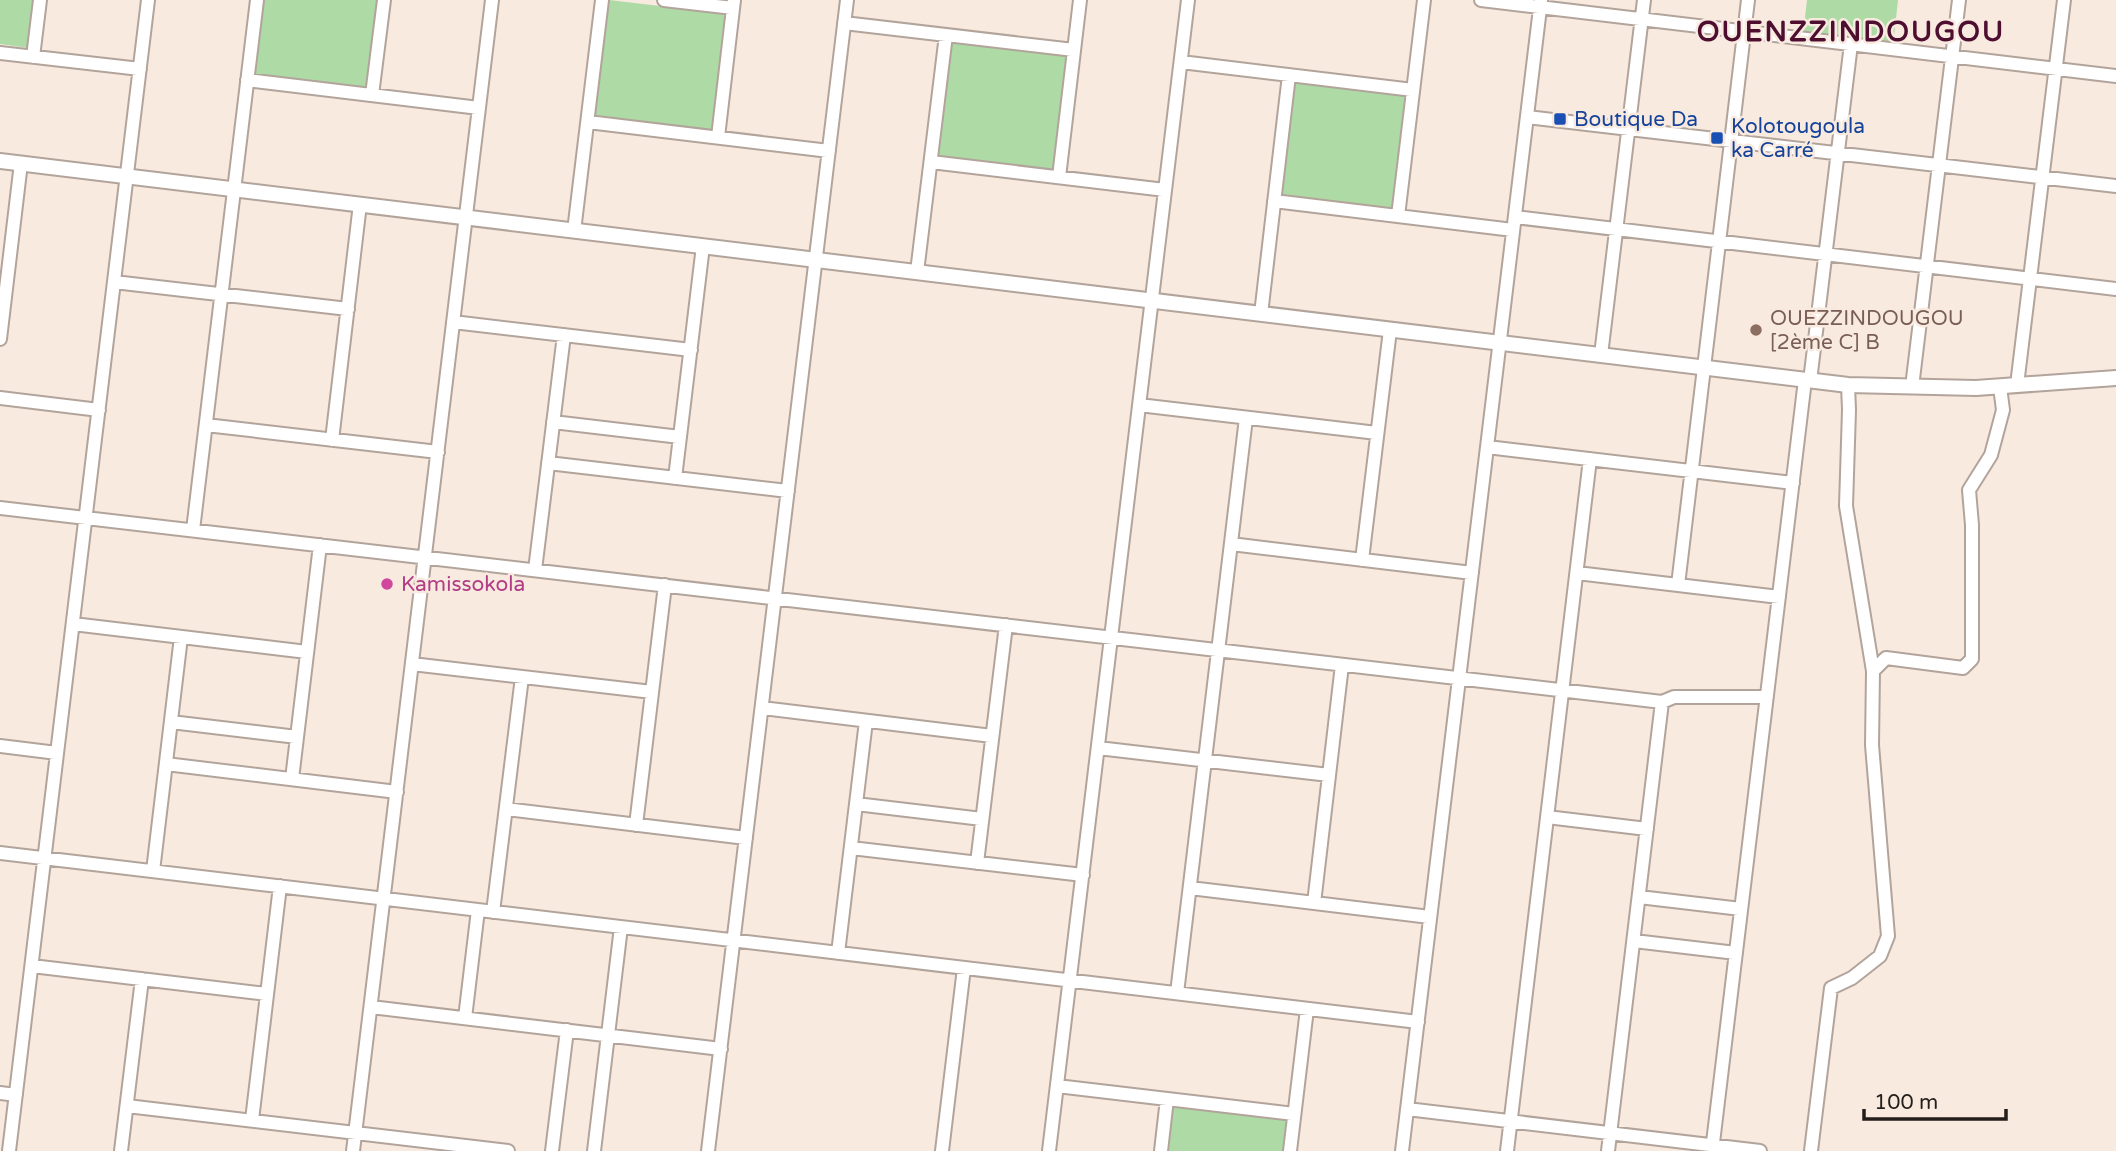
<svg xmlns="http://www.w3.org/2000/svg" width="2116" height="1151" font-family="'Varela Round',sans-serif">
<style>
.green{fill:#addaa5}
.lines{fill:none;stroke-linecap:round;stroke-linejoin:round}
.minor-casing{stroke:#b2a49b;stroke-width:16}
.tertiary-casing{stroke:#b2a49b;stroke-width:18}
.minor{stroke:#fff;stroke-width:12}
.tertiary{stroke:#fff;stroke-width:14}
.transit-dot{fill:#1a4fb4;stroke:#f9eae0;stroke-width:2.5}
.education-dot{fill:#8d6e63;stroke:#f9eae0;stroke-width:2.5}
.hotel-dot{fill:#d1479c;stroke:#f9eae0;stroke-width:2.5}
.labels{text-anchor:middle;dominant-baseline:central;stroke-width:5;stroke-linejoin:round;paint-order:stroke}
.transit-label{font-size:21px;fill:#164399;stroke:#f9eae0;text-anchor:start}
.education-label{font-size:21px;fill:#785e54;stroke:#f9eae0;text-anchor:start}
.hotel-label{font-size:21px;fill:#b23c85;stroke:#f9eae0;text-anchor:start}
.district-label{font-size:28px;font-weight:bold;letter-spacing:2px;fill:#4e0e30;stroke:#f9eae0}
</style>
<rect width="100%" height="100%" fill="#f9eae0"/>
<path class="green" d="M0,0H36L29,48L0,44Z
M261,0H382L370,89L251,74Z
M609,0L728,14L713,130L594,115Z
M1807,0H1898L1893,46L1803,35Z
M951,38L1070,54L1055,170L936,155Z
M1292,79L1411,94L1396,210L1277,195Z
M1172,1102L1291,1117L1286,1151H1165Z"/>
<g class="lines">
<defs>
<path id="minor" d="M664,0L733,8
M1481,0L2116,76
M844,23L1074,50
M0,53L140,69
M33,57L40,0
M1181,62L1413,90
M247,80L479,108
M372,95L384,0
M1527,117L2116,186
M588,122L829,151
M718,137L734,0
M931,162L1165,190
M1059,177L1080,0
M1274,201L1513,230
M1398,216L1424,0
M1515,217L2116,289
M574,231L602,0
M917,272L946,35
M114,282L348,309
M1261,314L1289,75
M453,322L691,350
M0,339L21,163
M1601,355L1644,0
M1810,381L1851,44
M2017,385L2064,0
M1912,387L1959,0
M0,398L99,410
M1139,405L1377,433
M553,422L680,437
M206,425L438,452
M332,440L360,204
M1487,447L1793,483
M548,463L788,491
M675,478L703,246
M0,508L1662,702L1674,697H1767
M193,530L257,0
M1231,544L1472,573
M1362,560L1390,330
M535,570L564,335
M1577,573L1779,597
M1678,585L1748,0
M73,624L307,652
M412,664L652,692
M1873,671L1886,658L1963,668L1972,659V525L1969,490L1991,455L2003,410L2000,387
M762,708L992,736
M171,722L297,737
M0,746L57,753
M1098,748L1329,775
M166,764L397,792
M292,779L320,545
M856,804L982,819
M506,809L746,838
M1547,817L1647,829
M636,825L665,585
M851,848L1083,875
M0,853L1418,1022
M977,863L1006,625
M153,871L181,637
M1190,888L1430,917
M1639,897L1741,909
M1314,903L1342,665
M493,912L522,677
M1634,941L1736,953
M838,953L866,721
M32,966L267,994
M1177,993L1246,418
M371,1007L721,1049
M465,1018L478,910
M1057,1086L1294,1114
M0,1093L16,1095
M127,1106L508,1151
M1407,1109L1760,1151
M252,1120L280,886
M9,1151L148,0
M121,1151L142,979
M353,1151L492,0
M552,1151L567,1030
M594,1151L621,927
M708,1151L847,0
M942,1151L964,968
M1049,1151L1188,0
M1161,1151L1167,1099
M1290,1151L1307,1009
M1402,1151L1541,0
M1507,1151L1590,459
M1608,1151L1662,702
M1712,1151L1805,380
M1811,1151L1831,988L1852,978L1880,956L1888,936L1872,745L1873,671L1846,506L1849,410L1848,385"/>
<path id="tertiary" d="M0,161L1848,385L1976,388L2116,378"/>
</defs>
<use href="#minor" class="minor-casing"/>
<use href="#tertiary" class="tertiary-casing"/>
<use href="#minor" class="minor"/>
<use href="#tertiary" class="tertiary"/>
</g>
<g class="transit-dot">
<rect x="1553" y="112" width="14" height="14" rx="3.5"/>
<rect x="1710" y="131" width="14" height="14" rx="3.5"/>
</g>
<circle class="education-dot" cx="1756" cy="330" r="7"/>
<circle class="hotel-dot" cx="387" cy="584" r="7"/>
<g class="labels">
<g class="transit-label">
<text x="1574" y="119">Boutique Da</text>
<text x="1731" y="126">Kolotougoula<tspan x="1731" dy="24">ka Carré</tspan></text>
</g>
<g class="education-label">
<text x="1770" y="318">OUEZZINDOUGOU<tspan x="1770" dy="24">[2ème C] B</tspan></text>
</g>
<g class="hotel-label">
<text x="401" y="584">Kamissokola</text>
</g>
<g class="district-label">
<text x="1851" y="32">OUENZZINDOUGOU</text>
</g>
</g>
<path d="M1864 1109v10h142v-10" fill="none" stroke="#241e1b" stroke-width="3.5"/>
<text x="1874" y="1109" font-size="21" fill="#241e1b" stroke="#f9eae0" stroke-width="5" paint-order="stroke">100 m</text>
</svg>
